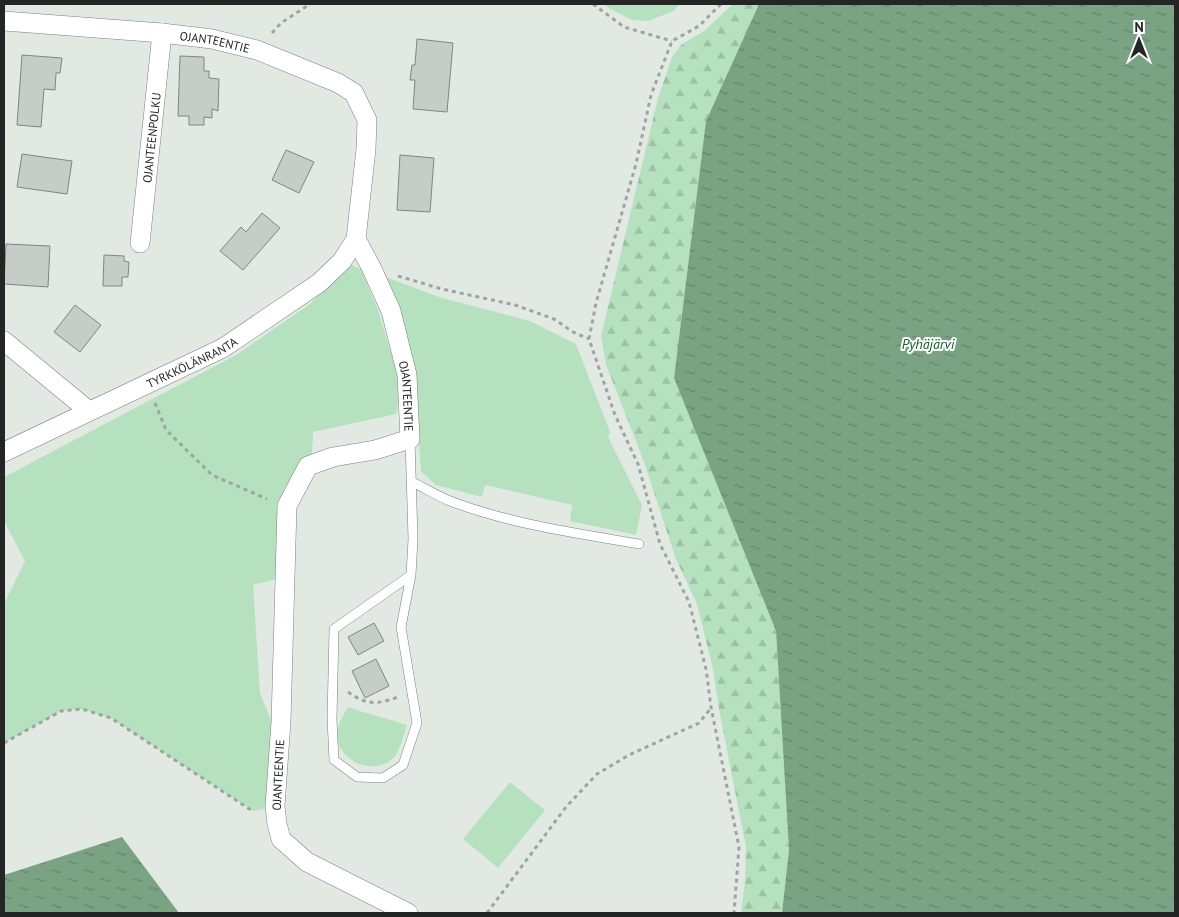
<svg xmlns="http://www.w3.org/2000/svg" width="1179" height="917" font-family="'PT Sans',sans-serif">
<style>
.green{fill:#b6e1bf}
.forest{fill:url(#forest-firs)}
.water{fill:url(#water-ripples)}
.building{fill:#c6cdc8;stroke:#7f8680}
.lines{fill:none;stroke-linecap:round;stroke-linejoin:round}
.lane-casing{stroke:#7b817c;stroke-width:10}
.street-casing{stroke:#7b817c;stroke-width:20}
.path{stroke:#9ea49f;stroke-width:3;stroke-dasharray:4 4;stroke-linecap:butt}
.lane{stroke:#fff;stroke-width:9}
.street{stroke:#fff;stroke-width:19}
.labels{text-anchor:middle;dominant-baseline:central;stroke-width:4;stroke-linejoin:round;paint-order:stroke}
.street-label{font-size:12px;fill:#232624;stroke:#fff}
.water-label{font-size:14px;font-style:italic;fill:#15582d;stroke:#fff}
</style>
<defs>
<pattern id="forest-firs" width="22" height="20" patternUnits="userSpaceOnUse" patternTransform="scale(1.25)"><rect width="22" height="20" fill="#b6e1bf"/><path d="M5 1l3.5 6h-7zM16 11l3.5 6h-7z" fill="#9cc1a4"/></pattern>
<pattern id="water-ripples" width="26" height="14" patternUnits="userSpaceOnUse" patternTransform="scale(1.25)"><rect width="26" height="14" fill="#79a383"/><path d="M2 4q2-2 4 0t4 0M15 11q2-2 4 0t4 0" fill="none" stroke="#63856b"/></pattern>
</defs>
<rect width="100%" height="100%" fill="#e2e9e3"/>
<path class="green" d="M604,4H679L674,11L648,21L632,20L610,9Z
M349,264L361,269L379,313L401,388L396,414L313,432L312,455L284,488L287,506L285,577L253,585L260,693L270,718L281,721L275,806L253,811L111,718L82,709L61,711L4,743V604L25,561L4,521V477L236,355L310,304Z
M383,276L442,298L530,321L576,344L610,432L608,437L642,505L636,535L570,521L572,505L485,485L482,497L436,485L421,471L414,378Z
M348,707C367,714 387,718 407,725C403,736 400,753 391,760C375,773 349,765 340,747C333,734 341,718 348,707Z
M510,782L545,810L498,868L463,839Z"/>
<path class="forest" d="M733,4H759L706,121L674,378L776,631L789,850L782,913H741L745,882L746,847L719,709L713,669L697,604L676,559L643,459L606,365L601,336L658,98L672,57L681,45L704,31Z"/>
<path class="water" d="M759,4H1175V913H782L789,850L776,631L674,378L706,121Z
M122,837L179,913H4V875Z"/>
<path class="building" d="M417,39L453,43L447,112L413,109L415,80H410L412,65H415Z
M22,55L62,58L60,73H56L55,90L44,89L41,127L17,125Z
M180,56L204,57V71H209V78L219,79L218,111L212,109V118L204,117V125H189V116H178Z
M286,150L314,162L299,193L272,180Z
M22,154L72,161L67,194L17,187Z
M400,155L434,158L430,212L397,210Z
M262,213L280,228L243,270L220,251L241,227L246,232Z
M6,244L50,246L48,287L4,284Z
M104,255L124,256V261L129,262L128,277H122V286H103Z
M75,305L101,325L80,352L54,332Z
M374,623L384,641L358,655L348,637Z
M376,659L389,686L365,698L352,671Z"/>
<g class="lines">
<defs>
<path id="lane" d="M410,439L413,539L411,575L401,627L417,723L403,765L383,778L357,777L334,760L332,719L334,629L411,575
M412,482C425,488 437,496 450,501C510,524 576,533 639,544"/>
<g id="street">
<path id="s1" d="M4,21L162,33L212,39L257,50L338,83L354,93L367,120L366,149L356,239L371,267L391,311L407,375L410,439L375,450L333,457L308,466L287,506L281,722L275,806L277,824L281,839L307,862L408,913"/>
<path id="s2" d="M140,243L162,33"/>
<path d="M4,341L89,411"/>
<path id="s3" d="M4,452L223,348L319,283L342,261L356,239"/>
</g>
</defs>
<use href="#lane" class="lane-casing"/>
<use href="#street" class="street-casing"/>
<path class="path" d="M593,4L624,27L672,41
M721,4L699,26L672,41L651,95L636,164L596,303L589,339L615,415L638,464L660,544L689,602L706,669L711,707L739,847L734,913
M272,33L281,23L310,4
M398,276L442,289L515,305L554,319L573,332L589,339
M155,403L166,430L212,475L267,499
M348,692C366,705 377,705 398,697
M4,743L61,711L82,709L111,718L254,812
M487,913L566,807L597,774L629,755L699,723L711,708"/>
<use href="#lane" class="lane"/>
<use href="#street" class="street"/>
</g>
<g class="labels">
<g class="street-label">
<text stroke="none"><textPath href="#s1" startOffset="212">OJANTEENTIE</textPath></text>
<text stroke="none"><textPath href="#s2" startOffset="106">OJANTEENPOLKU</textPath></text>
<text stroke="none"><textPath href="#s3" startOffset="208">TYRKKÖLÄNRANTA</textPath></text>
<text stroke="none"><textPath href="#s1" startOffset="678">OJANTEENTIE</textPath></text>
<text transform="translate(278 775) rotate(-87)">OJANTEENTIE</text>
</g>
<g class="water-label">
<text x="928" y="344">Pyhäjärvi</text>
</g>
</g>
<rect width="1179" height="917" fill="none" stroke="#232624" stroke-width="10"/>
<g transform="translate(1139 40)" stroke="#ffffff" stroke-width="4" paint-order="stroke">
<path d="M0-4L9 19L0 12L-9 19Z" fill="#232624"/>
<text y="-8" font-size="14" font-weight="bold" text-anchor="middle" fill="#232624">N</text>
</g>
</svg>
